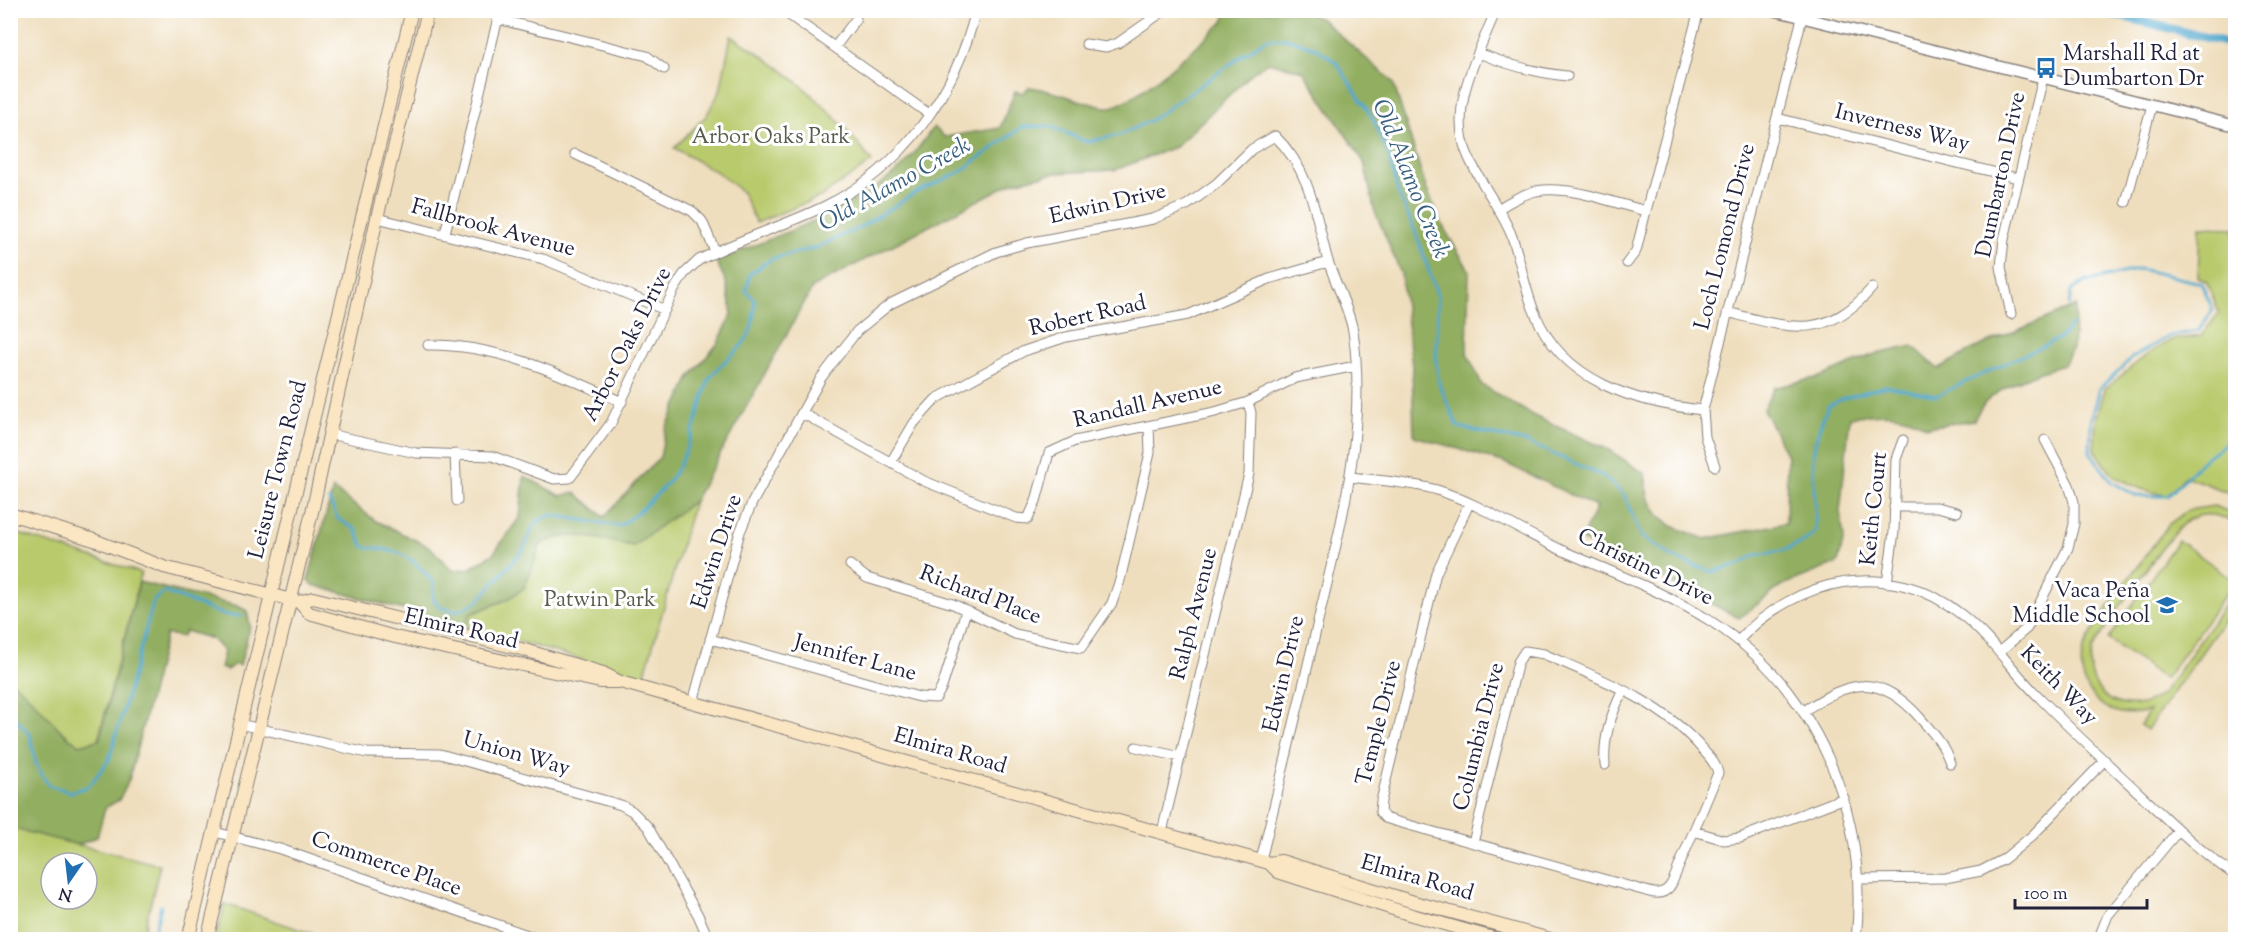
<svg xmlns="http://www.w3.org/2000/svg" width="2246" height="950" font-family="'Sorts Mill Goudy',serif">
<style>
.green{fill:#b9ca6d;stroke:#6e7654;stroke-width:1.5;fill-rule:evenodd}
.forest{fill:#92ae60;stroke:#5a684e;stroke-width:1.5}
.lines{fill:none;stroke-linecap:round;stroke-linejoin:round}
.stream{stroke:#51a9ce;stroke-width:3}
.canal{stroke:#51a9ce;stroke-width:9}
.minor-casing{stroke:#88807c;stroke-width:11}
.tertiary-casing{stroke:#88807c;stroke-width:13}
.secondary-casing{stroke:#88807c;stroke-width:14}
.minor{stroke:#fff;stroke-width:9}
.tertiary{stroke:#fff;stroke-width:10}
.secondary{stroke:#fbe6c3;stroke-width:12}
.labels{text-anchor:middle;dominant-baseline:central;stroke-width:6;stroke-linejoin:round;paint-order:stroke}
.poi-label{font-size:22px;fill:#22223b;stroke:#fff;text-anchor:start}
.street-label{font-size:22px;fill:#22223b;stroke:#fff}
.park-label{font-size:22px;fill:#575d4c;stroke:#fff}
.water-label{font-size:24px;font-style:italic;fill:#375f7d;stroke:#fff}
</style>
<rect width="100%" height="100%" fill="#fff"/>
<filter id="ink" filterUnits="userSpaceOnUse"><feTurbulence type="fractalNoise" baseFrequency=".0167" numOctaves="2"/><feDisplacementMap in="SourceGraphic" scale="12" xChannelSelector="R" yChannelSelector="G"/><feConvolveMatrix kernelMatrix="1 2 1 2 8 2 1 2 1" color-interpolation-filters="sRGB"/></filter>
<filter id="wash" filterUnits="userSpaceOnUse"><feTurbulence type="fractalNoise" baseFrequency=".008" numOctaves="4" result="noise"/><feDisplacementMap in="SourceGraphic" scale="24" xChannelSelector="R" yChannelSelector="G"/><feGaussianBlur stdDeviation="1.35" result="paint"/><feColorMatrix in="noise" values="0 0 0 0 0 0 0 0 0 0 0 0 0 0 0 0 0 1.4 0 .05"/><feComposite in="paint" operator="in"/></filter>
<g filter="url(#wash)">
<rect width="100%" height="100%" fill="#efdebd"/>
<path class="green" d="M731,36C787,68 834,110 872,162L820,197L756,223L742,192L717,172L674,148L706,116L720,91Z
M2200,227L2235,228V495L2185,476L2168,496L2141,489L2115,477L2094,450L2096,420L2105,389L2150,352L2171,340L2201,336L2219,313L2207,282L2198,277Z
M694,501L644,677L466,627L471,614L508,599L524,588L541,544C571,528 601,540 633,546Z
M2214,506L2235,514V524C2221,515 2204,511 2188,520C2172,529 2101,632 2092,651C2081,696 2128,722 2163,693L2235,590V605L2147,730L2140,725L2149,711C2131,716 2112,715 2097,701C2085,689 2079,672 2082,655C2087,630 2151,549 2169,524L2188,510Z
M10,531L141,573L98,740L80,745C50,727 38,699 11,681Z
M2178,540L2235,581L2165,679L2108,639Z
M11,828L160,865L142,939L11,940ZM51,863H87V899H51Z
M225,904L328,939H216Z"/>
<path class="forest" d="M1222,11H1303L1321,19L1393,82L1426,188L1445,230L1469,270L1467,353L1482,385L1534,416L1609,450L1645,474L1648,497L1658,514L1672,526L1705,539L1786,523L1787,456L1763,409L1774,388L1823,376L1872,355L1913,346L1938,369L1975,348L2076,306L2073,347L2064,365C2042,370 1999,387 1984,404C1980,408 1977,415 1974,420L1927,427C1902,411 1878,413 1850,417L1840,512L1844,537L1838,563L1783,585L1739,618L1629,561L1581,540L1596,507L1503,462L1414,436L1412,366L1401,274L1374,209L1364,162L1303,71L1268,62L1251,74L1175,147L1115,170L1055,173L1013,182L813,287L694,501L633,546C601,540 571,528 541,544L524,588L508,599L471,614L466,627L313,585L308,580L333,489L376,521L430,547L452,570L469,569L493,554L520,517L524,476L561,496L575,492L604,517L660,457L666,428L690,377L718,343L732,314L726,282L716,261C777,235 857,210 905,164C916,153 924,139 934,127L945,137L1000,128L1015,91L1023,93L1029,87C1056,90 1080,103 1106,107C1128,111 1203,40 1222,23L1226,15Z
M139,582L238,606L247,611L250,626L240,666L235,664L227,670L220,668L224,652L212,639L185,631L183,637L166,634L129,780L119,800L105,808L97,837L78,845L11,828V681C38,699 51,728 80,745L99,740Z"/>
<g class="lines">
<path class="stream" d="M2069,305L2071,291L2085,282L2139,269L2201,283L2213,310L2198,331L2170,336L2134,356L2100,388L2091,422L2090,452L2112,482L2137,496H2168L2205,458L2236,436
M329,500L338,519L355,529L364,547C402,550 409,554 434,583L433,599L441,608L458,611L478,601L523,550L535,523L550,515L619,526C638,514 671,484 680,463C693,437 700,407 709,379C736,344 753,352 755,300L746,291L750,274L771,259L815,248L859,228L917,192L960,172L1022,127L1050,126L1087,142L1120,135L1151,120L1266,39L1286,38L1316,48L1336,62L1372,117L1388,153L1398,193L1415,231L1438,297L1436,363L1439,384L1458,427L1526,442L1603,476L1624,495L1641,536L1674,558L1712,572L1740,564L1756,555L1781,551L1802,543L1815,532C1817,508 1813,485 1813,461C1813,442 1821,423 1828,406L1844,398L1886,386L1936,396L2060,338L2072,324
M10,712L30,735L36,764L48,785L71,792L89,786L109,760L154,600L165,592L224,615L242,616
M152,940L161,906"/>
<path class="canal" d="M2096,10L2236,45"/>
</g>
</g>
<g filter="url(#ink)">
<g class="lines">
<defs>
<path id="minor" d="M782,10L929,114
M1496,10C1478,55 1446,110 1469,158C1481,184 1500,208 1511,234C1521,260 1524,288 1535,313C1562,382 1636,403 1703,410
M497,19L647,56L664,69
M1086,44L1106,47L1118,43L1165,10
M835,47L856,19
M1479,53C1508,65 1536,73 1567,76
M1777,118L2017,178
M575,154L692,211L702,221L715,251
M2126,202L2152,105
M1498,209C1509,202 1523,194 1536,191C1571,185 1613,203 1646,211L1699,10
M377,218L543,259L665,310
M445,233L500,10
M1627,263L1636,251L1646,211
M1727,312C1789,328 1825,342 1872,288
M2011,314L2001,267L2004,239L2043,78
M428,345C497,344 560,374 622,402
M802,413L924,481L1016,518L1028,519L1036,501L1049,453L1075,441L1215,412L1248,402L1295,378L1356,366
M329,434L416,453L492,456L554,479L570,478L611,423L674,290L684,274L699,260C740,239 784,226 825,206C902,169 956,93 976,10
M455,454L457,501
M891,462L914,423L936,399L1024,351L1066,337L1188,315L1269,279L1328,262
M1715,466L1705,437L1703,410L1802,18
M1352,477C1380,481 1410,482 1437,490C1481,504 1525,534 1568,553C1616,574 1667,593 1712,622C1819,691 1869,814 1856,940
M1469,504L1436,573L1381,801L1380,812L1385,818L1398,822L1646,891C1657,895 1666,894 1672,883L1718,773C1716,763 1709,757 1703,750C1662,701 1600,679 1544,654L1525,651L1518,662L1473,843
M1894,507H1937L1957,512
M850,565L867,578L953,604L1015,634L1081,648L1112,603L1120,580L1150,453L1149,427
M1887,583L1894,532L1896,459L1903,440
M710,639L919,697L936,698L942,687L966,611
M1738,641C1797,577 1890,557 1962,615C1992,639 2013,672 2040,698C2072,731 2106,762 2139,793C2170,822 2200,852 2236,876
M1999,652L2027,628L2068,548L2074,524V502L2069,485L2045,440
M693,702L740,532L752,503L821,378L857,331L890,304L996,252L1027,243L1153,219L1187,205L1216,184L1252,149L1275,136C1309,169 1315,210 1326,254C1333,281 1348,304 1353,331C1367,429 1342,520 1320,613C1301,696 1281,778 1261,860
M1804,711C1850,680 1879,672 1920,718C1933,733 1944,744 1950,763
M239,724L367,753L440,754L621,805L632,811L648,827L698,915L709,940
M1136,747L1181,757
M1605,765C1603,737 1611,715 1623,690
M1694,831L1724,840L1740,838L1844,798
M215,832L280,849L542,940
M1162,832L1249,474L1251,413L1248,402
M1858,879L1945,878L1981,871L2004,859L2033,835L2105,760
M2098,940L2108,915L2178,831"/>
<path id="tertiary" d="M1773,10L2236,126"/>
<path id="secondary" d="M10,514L94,540L164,567L299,602L313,598L521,649L603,673L620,682L1269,863L1281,861L1414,902L1554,940
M299,602L309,613L395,637L600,682H619
M1269,863L1278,872L1412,915L1500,940
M188,940L412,10
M207,940L313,508L377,218L428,10"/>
</defs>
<use href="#minor" class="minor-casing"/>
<use href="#tertiary" class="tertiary-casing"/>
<use href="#secondary" class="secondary-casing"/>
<use href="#minor" class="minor"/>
<use href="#tertiary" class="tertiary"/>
<use href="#secondary" class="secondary"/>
</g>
</g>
<defs>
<symbol id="bus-bare" viewBox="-9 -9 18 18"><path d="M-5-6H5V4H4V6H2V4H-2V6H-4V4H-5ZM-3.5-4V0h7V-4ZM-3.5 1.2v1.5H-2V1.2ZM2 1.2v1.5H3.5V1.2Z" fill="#1f6fb2" stroke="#fff" stroke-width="2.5" paint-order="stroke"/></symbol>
<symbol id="school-bare" viewBox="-9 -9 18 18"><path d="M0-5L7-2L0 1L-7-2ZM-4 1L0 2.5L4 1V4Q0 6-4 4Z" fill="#1f6fb2" stroke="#fff" stroke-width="2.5" paint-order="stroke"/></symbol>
</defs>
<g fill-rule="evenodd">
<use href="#bus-bare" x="2031" y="53" width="30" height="30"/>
<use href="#school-bare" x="2152" y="590" width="30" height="30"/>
</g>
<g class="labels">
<g class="poi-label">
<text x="2063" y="55">Marshall Rd at<tspan x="2063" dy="25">Dumbarton Dr</tspan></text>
<text x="2150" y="592" text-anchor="end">Vaca Peña<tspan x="2150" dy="25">Middle School</tspan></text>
</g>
<g class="street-label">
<text transform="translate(1902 129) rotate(14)">Inverness Way</text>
<text transform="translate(2002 175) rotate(-78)">Dumbarton Drive</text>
<text transform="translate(1108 205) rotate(-13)">Edwin Drive</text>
<text transform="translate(493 229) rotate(15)">Fallbrook Avenue</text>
<text transform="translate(1726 237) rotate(-76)">Loch Lomond Drive</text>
<text transform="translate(1088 317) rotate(-13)">Robert Road</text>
<text transform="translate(628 345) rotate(-63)">Arbor Oaks Drive</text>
<text transform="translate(1148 405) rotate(-13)">Randall Avenue</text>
<text transform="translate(279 470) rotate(-76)">Leisure Town Road</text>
<text transform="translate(1875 509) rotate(-84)">Keith Court</text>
<text transform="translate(718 552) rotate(-72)">Edwin Drive</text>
<text transform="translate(1645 568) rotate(26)">Christine Drive</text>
<text transform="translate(980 596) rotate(21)">Richard Place</text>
<text transform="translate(1195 614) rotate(-76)">Ralph Avenue</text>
<text transform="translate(461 630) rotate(13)">Elmira Road</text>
<text transform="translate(855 659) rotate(15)">Jennifer Lane</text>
<text transform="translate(1285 674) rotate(-77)">Edwin Drive</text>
<text transform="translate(2058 686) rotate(46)">Keith Way</text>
<text transform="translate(1380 723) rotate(-76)">Temple Drive</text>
<text transform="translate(1480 737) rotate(-76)">Columbia Drive</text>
<text transform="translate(950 752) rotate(16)">Elmira Road</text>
<text transform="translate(516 755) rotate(16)">Union Way</text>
<text transform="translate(386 865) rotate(19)">Commerce Place</text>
<text transform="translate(1417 879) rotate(16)">Elmira Road</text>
</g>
<g class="park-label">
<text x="771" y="138">Arbor Oaks Park</text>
<text x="600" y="601">Patwin Park</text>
</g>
<g class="water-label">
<text transform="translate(1410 179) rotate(68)">Old Alamo Creek</text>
<text transform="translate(895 185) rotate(-29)">Old Alamo Creek</text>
</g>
</g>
<rect width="2246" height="950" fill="none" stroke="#fff" stroke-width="36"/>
<g transform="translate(69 881) rotate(194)"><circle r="28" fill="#ffffff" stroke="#a7a7b1" stroke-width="1.5"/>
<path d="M0-4.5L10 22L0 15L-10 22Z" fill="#1f6fb2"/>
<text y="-9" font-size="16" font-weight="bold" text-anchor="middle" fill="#22223b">N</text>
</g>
<path d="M2015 899v9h132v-9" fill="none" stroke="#22223b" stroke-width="3"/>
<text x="2024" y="899" font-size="18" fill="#22223b" stroke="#ffffff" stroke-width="4.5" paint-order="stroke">100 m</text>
</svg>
